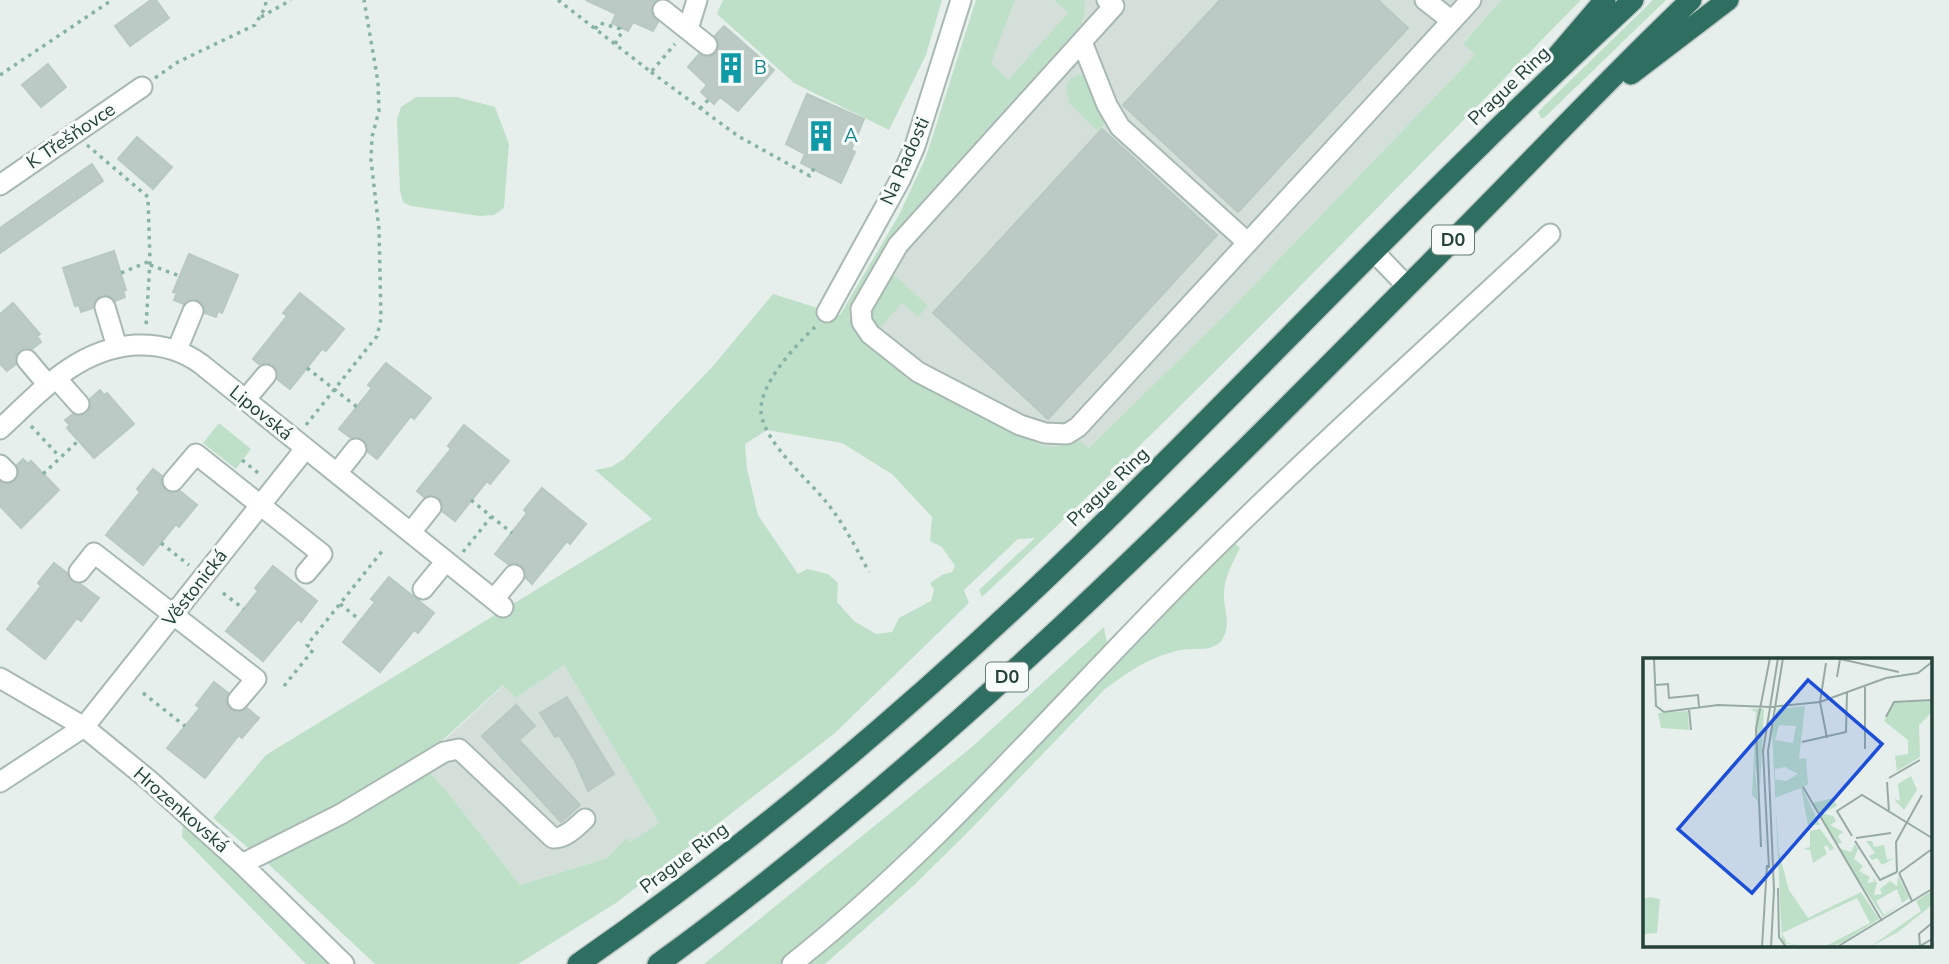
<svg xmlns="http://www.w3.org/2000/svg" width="1949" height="964" font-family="'Nunito Sans',sans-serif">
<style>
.built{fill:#d4dfda}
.green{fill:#bfe0c8;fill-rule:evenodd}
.building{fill:#bbcac4;stroke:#b8c9c2;stroke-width:2}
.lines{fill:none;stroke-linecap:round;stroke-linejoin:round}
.minor-casing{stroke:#a8b8b2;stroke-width:23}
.highway-casing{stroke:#c2cac8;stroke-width:24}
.path{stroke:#86b3a5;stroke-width:3.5;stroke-dasharray:3.5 5;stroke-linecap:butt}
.minor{stroke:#fff;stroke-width:19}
.highway{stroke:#2f6f62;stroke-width:21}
.labels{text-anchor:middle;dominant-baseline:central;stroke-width:6;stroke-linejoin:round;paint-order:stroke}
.shield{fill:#f7fbf9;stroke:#637a73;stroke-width:2}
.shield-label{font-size:18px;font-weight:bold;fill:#24423a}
.culture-label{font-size:19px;fill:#0d838f;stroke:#f7fbf9;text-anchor:start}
.street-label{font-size:19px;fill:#24423a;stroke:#f7fbf9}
.inset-road{fill:none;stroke:#98aaa4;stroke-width:2}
.view{fill:#1d4ed8;fill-opacity:0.15;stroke:#1d4ed8;stroke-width:3.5}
.inset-edge{fill:none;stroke:#24423a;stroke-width:3.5}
</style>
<rect width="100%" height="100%" fill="#e6efeb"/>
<path class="built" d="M982,0H1501L1463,42L1475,55L1230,310L1078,460L805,404L937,147Z
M564,665L659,823L630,842L627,837L607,858L520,885L449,794L426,768L436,748L504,685L516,698Z"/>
<path class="green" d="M723,0H942L926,55L889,130L794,83L717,14Z
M976,0H1015L991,63L1008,80L1068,13L1054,0H1084L1085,11L1081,25L903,222L849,319L866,343L1042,446L1056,447L1076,438L1089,448L1230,310L1475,55L1463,43L1501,0H1581C1384,201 1188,404 982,597L979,590L1035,538L1018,539L964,590L969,603L835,733L616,903L518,964H375L263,859L426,768L449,794L520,885L607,858L627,837L630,842L659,823L564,665L516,698L503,685L421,760L253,852L213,818L266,755L652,519L595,470L611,467L624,459L713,366L773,294L840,315L899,215L926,157ZM767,430L842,443L892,474L932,517L930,541L942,547L955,566L952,572L942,575L930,583L934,590L931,601L899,618L892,632L876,634L854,621L837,602L838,583L828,574L807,569L798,574L758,515L747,469L745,444Z
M1653,0H1666L1544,118H1541L1538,112Z
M1079,74L1090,77L1107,122L1097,131L1069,103L1066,87L1070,79Z
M416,97H457L495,107L509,144L504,208L494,215L480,216L411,206L403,202L400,191L397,120L401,107Z
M892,277H897L928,306L918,317L902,303L877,331C865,311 875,290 892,277Z
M219,423L251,449L236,469L203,443Z
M1234,542L1240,548C1233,562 1224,577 1224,594C1223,607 1231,622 1224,636C1216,654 1196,647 1181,650C1174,651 1167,654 1160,656C1139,664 1123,676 1105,689L966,834L912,887L825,964H803L899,881Z
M1104,627L1108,648L959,806L785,964H704L973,746Z
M183,823L333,964H306L182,837Z"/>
<path class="building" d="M151,0H156L169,18L130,46L115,26Z
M586,0H656L651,9L652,15L658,22L653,31L633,22L628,31L612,23L616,14Z
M1220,0H1378L1408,28L1238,212L1123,105Z
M724,26L774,70L738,111L720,97L714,104L701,92L707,85L688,67L699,54L706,57L716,53L719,46L715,36Z
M48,64L66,87L41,107L22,85Z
M807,94L864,119L851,150L855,152L841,183L801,163L805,154L786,144Z
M1102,129L1217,235L1048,419L933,313Z
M137,137L172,167L153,189L118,159Z
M92,164L103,181L0,253V228Z
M114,251L126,290L123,291L125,297L115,301L108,295L101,296L96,299L93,308L81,312L79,305L75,306L63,268Z
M189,254L238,275L222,313L218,311L216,317L205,313L203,304L198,300L191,299L184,304L174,300L177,293L173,292Z
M300,293L344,329L326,351L322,349L290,389L277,379L278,371L273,365L267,363L260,365L253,359L287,316L283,313Z
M13,303L40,334L37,336L41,342L32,349L26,348L19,351L15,356L16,364L7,371L0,364V314Z
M386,363L431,398L414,419L411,416L377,459L368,452L364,440L358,437L351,438L339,429L372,388L368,385Z
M100,390L104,395L107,393L134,424L94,458L67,428L70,425L65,420L73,414L81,416L87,414L91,407L90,399Z
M464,425L509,461L490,484L487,481L455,521L442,511L443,503L439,498L432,495L424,497L417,491L451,449L448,446Z
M23,459L28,464L31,461L59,490L21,528L0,506V482L9,484L15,481L19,474L17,465Z
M153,469L162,476L161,484L166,491L171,493L180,491L197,505L179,527L176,524L143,565L106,535L140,492L137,489Z
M542,488L586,524L570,544L567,541L532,584L526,578V571L521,565L515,563L508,564L495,554L527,513L524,510Z
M54,563L67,573L71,581L80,584L99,598L81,621L77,618L45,659L7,629L41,586L38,583Z
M273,566L317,601L301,622L298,619L263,661L226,631L258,591L255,588Z
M389,577L434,613L418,633L414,630L380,672L343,642L375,602L371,599Z
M214,682L228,693L226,703L231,710L241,712L247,708L259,718L242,738L239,735L205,778L167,748L200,708L196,705Z
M567,697L614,774L588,791L575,761L559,735L555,737L540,713Z
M516,705L535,726L519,740L580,805L561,822L482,736Z"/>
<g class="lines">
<defs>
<path id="minor" d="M1107,0L1114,6L898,245L861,309L862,322L870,334L918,372L1020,425L1045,433L1067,434L1078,427L1471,0
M1425,0L1452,21
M663,10L707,45
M688,29L697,0
M1082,42L1107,105L1120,127L1247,242
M0,185L142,87
M1374,252L1407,286
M105,307L117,347
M827,312L900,180L915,146L961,0
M177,350L193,311
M27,360L48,385
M56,378L79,404
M245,400L266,375
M0,429C40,392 77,349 135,345C159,344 181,349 201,364L503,607
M0,465L7,472
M337,473L356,449
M173,481L196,454L322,554L306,573
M411,532L431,507
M79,572L94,553L256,679L238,700
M423,589L446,561
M494,599L514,575
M0,678L84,727L150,781L242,864L344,964
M0,782L84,727L305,449
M242,864L341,814L444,752L459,749L553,838C565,839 576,827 585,819
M792,964C936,850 1055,709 1184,579C1302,460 1428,348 1550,234"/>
<path id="highway" d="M1558,55L1605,0
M1631,74L1728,0
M578,964C757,840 924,697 1080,546C1216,414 1346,276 1482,144C1531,95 1582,48 1633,0
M658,964C956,748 1212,483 1471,222C1544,148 1615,72 1691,0"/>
</defs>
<use href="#minor" class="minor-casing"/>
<use href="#highway" class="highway-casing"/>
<path class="path" d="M558,0L651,72L675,44
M261,17L291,0
M595,29L600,23L621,29
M615,44L622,32L621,28
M651,72L738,136L810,176L814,168
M0,75L112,0
M155,78L178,62L255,25L266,6L265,0
M700,109L709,99
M87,145L148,197L150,261L146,326
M150,265L180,276
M121,273L150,261
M815,327C796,345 759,384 761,412C764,443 808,479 827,503C844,524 856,548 869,572
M307,368L357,407
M306,425L377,336L381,319L379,229L371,160L372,137L379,111L378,82L364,0
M31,426L59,456
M242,460L262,476
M43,474L78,441
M471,500L512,533
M161,543L189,565
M463,552L491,517
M223,593L244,609
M340,604L360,620
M284,686L313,650L307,645L383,550
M143,693L185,726"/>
<use href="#minor" class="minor"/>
<use href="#highway" class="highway"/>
</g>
<defs>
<symbol id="building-bare" viewBox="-9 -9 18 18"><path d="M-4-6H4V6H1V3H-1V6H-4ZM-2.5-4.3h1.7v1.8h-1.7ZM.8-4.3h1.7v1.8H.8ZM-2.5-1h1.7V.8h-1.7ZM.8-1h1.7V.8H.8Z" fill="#0f9aa8" stroke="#f7fbf9" stroke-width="2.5" paint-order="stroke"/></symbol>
</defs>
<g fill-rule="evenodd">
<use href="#building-bare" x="709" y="46" width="44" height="44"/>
<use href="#building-bare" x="799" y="114" width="44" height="44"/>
</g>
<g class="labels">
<g class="shield">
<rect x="1432" y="225.5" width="42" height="29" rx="5"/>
<rect x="986" y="662.5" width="42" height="29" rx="5"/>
</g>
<g class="shield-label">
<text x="1453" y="240">D0</text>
<text x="1007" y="677">D0</text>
</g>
<g class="culture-label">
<text x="754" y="68">B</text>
<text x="844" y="136">A</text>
</g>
<g class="street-label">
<text transform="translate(1509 86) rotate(-44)">Prague Ring</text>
<text transform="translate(71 136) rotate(-34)">K Třešňovce</text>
<text transform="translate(905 161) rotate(-66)">Na Radosti</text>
<text transform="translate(261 413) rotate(39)">Lipovská</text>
<text transform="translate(1108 487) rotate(-44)">Prague Ring</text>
<text transform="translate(195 588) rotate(-52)">Věstonická</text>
<text transform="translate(181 810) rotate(41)">Hrozenkovská</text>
<text transform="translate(684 858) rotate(-37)">Prague Ring</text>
</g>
</g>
<g transform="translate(1643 658)">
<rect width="289" height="289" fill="#e6efeb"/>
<path d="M289,43V54L276,67L277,99L254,113L252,98L265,96V82L241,63L251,45ZM162,48L156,101L163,100L165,126L159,130L177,167H165L158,130L132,140L136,195L146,232L165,260L218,234L236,261L200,284L189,289H181L227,265L214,240L139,275L144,285L168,289L139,285L129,73L134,51ZM136,67L153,68L150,85L132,82ZM142,109L155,116L143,123L132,121V111ZM107,51H121L117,129L112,108L115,144L109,137L113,54ZM45,53L46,72L18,70L15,55ZM268,118L274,132L261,152L251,141L257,143L255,126ZM190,140L194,148L179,155L190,158L193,163L187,167L200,174L195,178L199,185L194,186L170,145ZM177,171L191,190L187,193L184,187L181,189L184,196L170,205L167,192L160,191L167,189V173ZM223,183H229L231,189L241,187L244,202L253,199L239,207L234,200L229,202L226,198L232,195ZM212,186L215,191L211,201L220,208L216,213L227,219L224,225L231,224L230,219L234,225L231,237L239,236L237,231L247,223L254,228L255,218L266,240L240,259L195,190L208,194ZM254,231L259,245L241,257L233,243ZM289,233V247L255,274L227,289L278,253L273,243ZM7,239L17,241L14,275L0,276V241Z" fill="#bfe0c8" fill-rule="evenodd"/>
<path class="inset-road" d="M11,0L13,48L21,54L75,47L127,49L177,44L243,20L275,15L289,4M183,5L177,44L184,80M194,19L197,1L256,14M12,27L25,26L26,40L55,37L56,49M222,29V91M46,51L48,72M243,59L251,44L289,42M159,84L203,74L204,35M246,120L277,102M244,124L246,154M160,129L239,263M209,178L194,153L219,137L289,180M213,180L248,175M212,183L237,222L254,214M118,189L113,71L127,0M126,210L120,93L135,0M254,214L253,184L279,137M256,215L289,191M256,215L269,243M135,230L136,279L143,289M289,265L276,276L277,288L289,281M119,289L124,207M128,289L131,232L125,93L140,0M194,289L289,231"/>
<path class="view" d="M165,22L239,86L109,235L35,171Z"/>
<rect width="289" height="289" class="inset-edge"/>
</g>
</svg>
